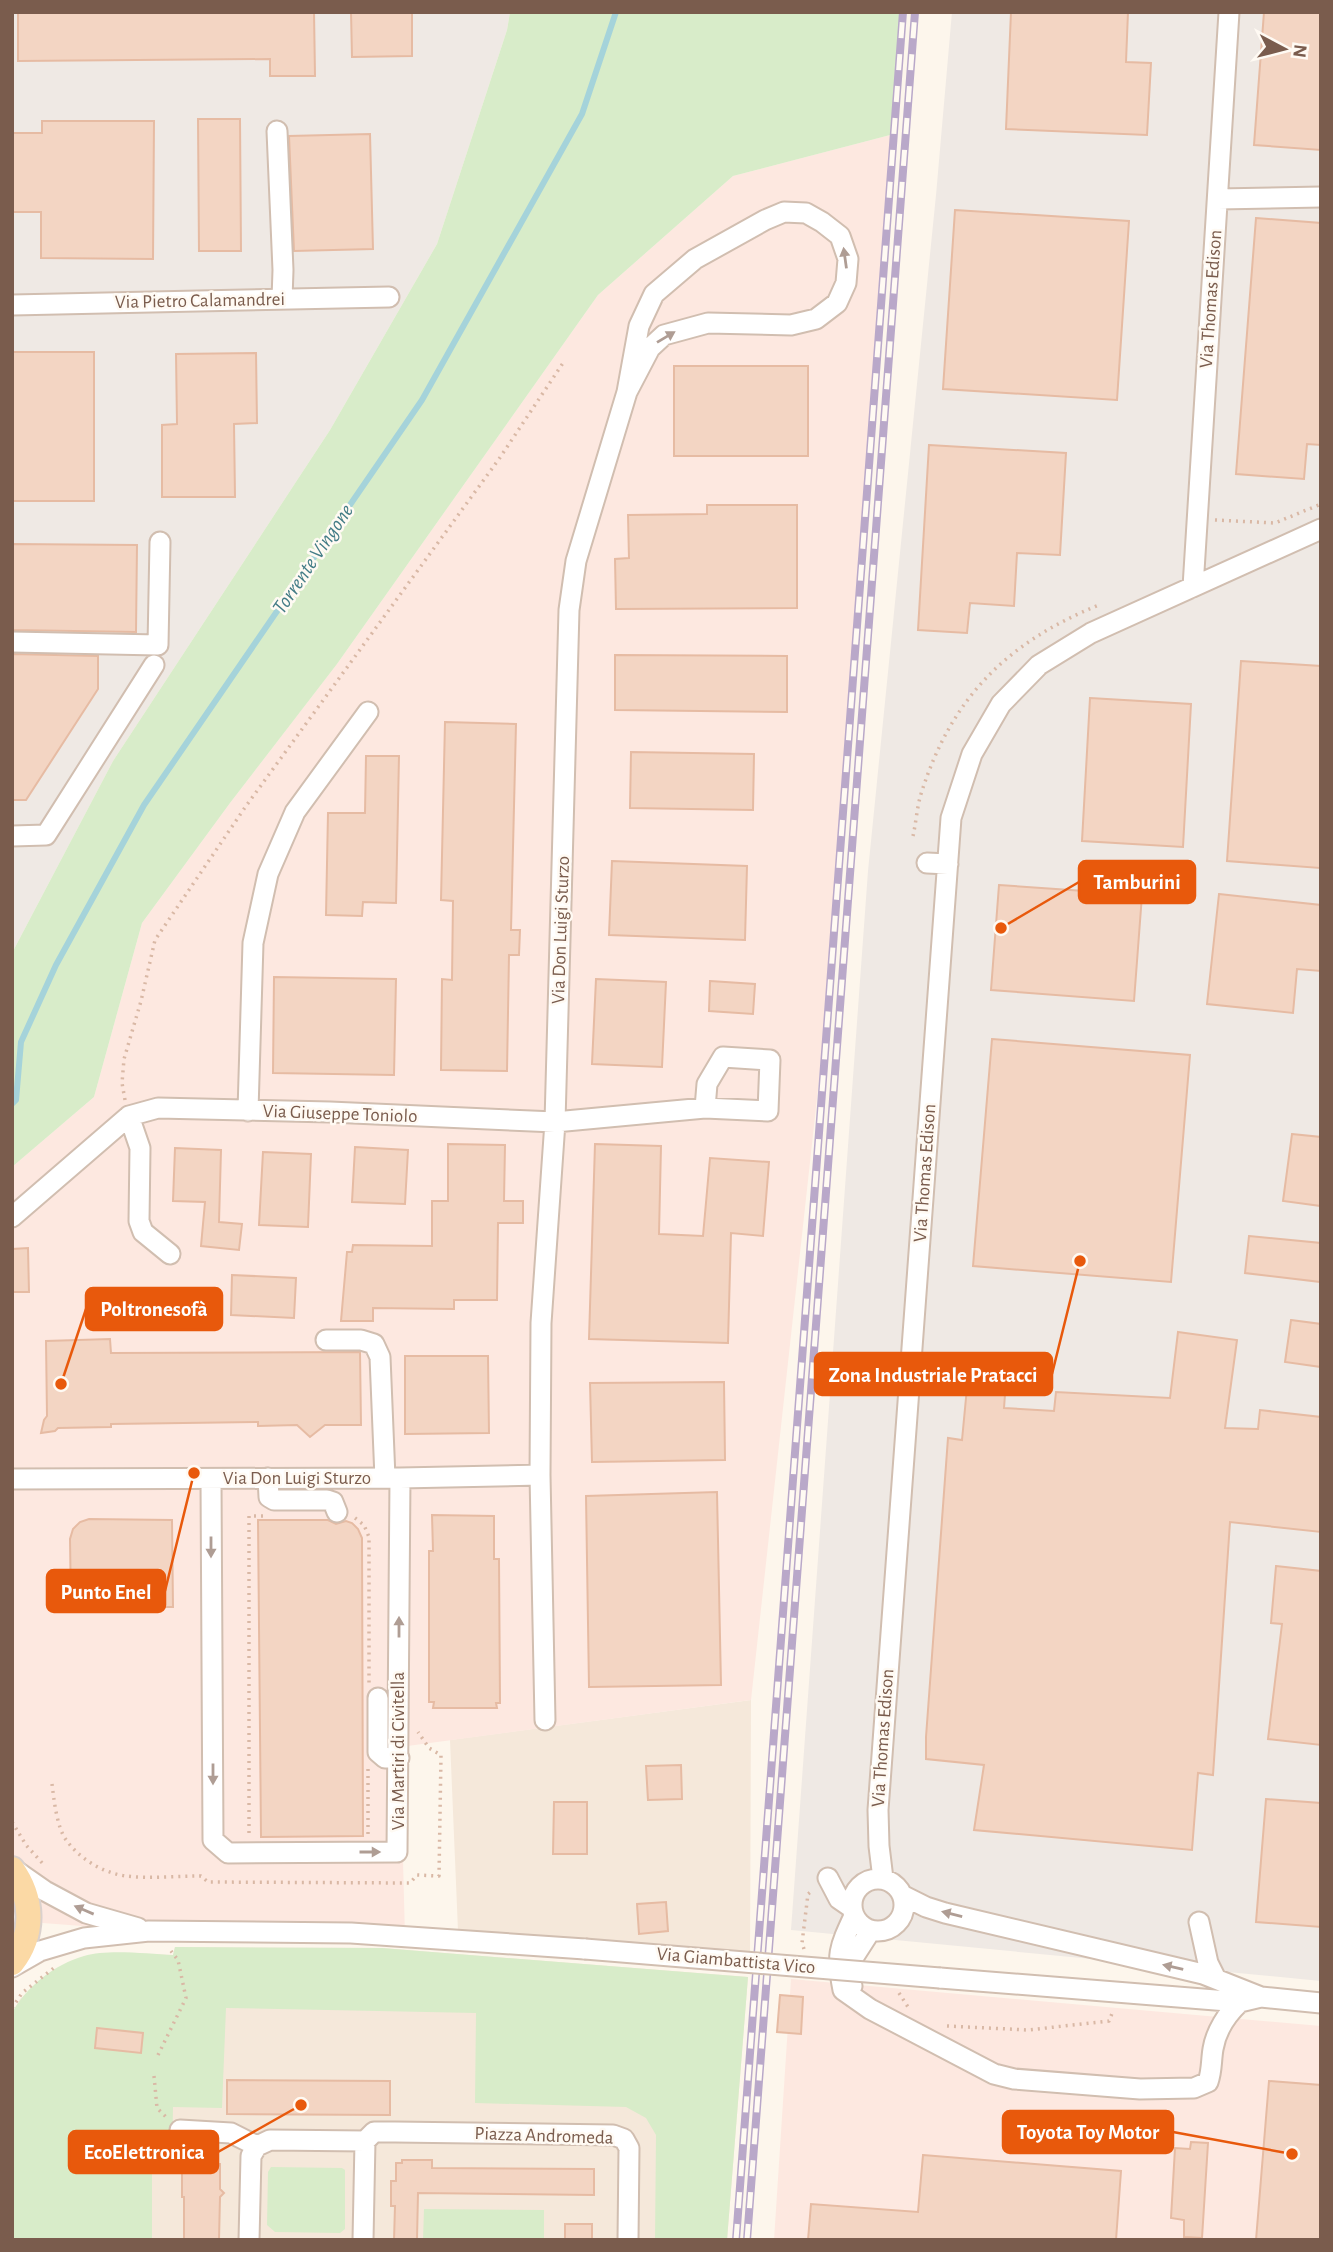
<svg xmlns="http://www.w3.org/2000/svg" width="1333" height="2252" font-family="'Alegreya Sans',sans-serif">
<style>
.residential{fill:#f5e8da}
.commercial{fill:#fde8e0}
.industrial{fill:#efe9e4}
.green{fill:#d8ecc9}
.lines{fill:none;stroke-linecap:round;stroke-linejoin:round}
.stream{stroke:#a5d3da;stroke-width:6}
.building{fill:#f3d5c3;stroke:#e6bba3;stroke-width:2}
.minor-casing{stroke:#d1beb0;stroke-width:23}
.major-casing{stroke:#dad1cd;stroke-width:28}
.path{stroke:#d9b8a5;stroke-width:3.5;stroke-dasharray:2 5;stroke-linecap:butt}
.minor{stroke:#fff;stroke-width:19}
.major{stroke:#fbd9a5;stroke-width:24}
.rail-casing{stroke:#b9a8c9;stroke-width:8}
.rail{stroke:#fffaf3;stroke-width:5;stroke-dasharray:16;stroke-linecap:butt}
.minor-bridge-casing{stroke:#d1beb0;stroke-width:23;stroke-linecap:butt}
.minor-bridge{stroke:#fff;stroke-width:19}
.oneway{fill:#af9d94}
.labels{text-anchor:middle;dominant-baseline:central;stroke-width:5;stroke-linejoin:round;paint-order:stroke}
.street-label{font-size:19px;fill:#7a5c4d;stroke:#fffaf3}
.water-label{font-size:21px;font-style:italic;fill:#437c86;stroke:#fffaf3}
.leader{fill:none;stroke:#e8590c;stroke-width:2.5}
.callout-dot{fill:#e8590c;stroke:#fffaf3;stroke-width:2.5}
.callout{fill:#e8590c;stroke:#e8590c;stroke-width:2.5}
.callout-label{font-size:21px;text-anchor:middle;font-weight:bold;fill:#fff}
</style>
<rect width="100%" height="100%" fill="#fdf6ec"/>
<path class="residential" d="M751,1700L750,1956L458,1931L450,1740Z
M175,1947L382,1948L748,1977L727,2240H12V2013L20,1999L52,1971L85,1956L122,1953L173,1955Z"/>
<path class="commercial" d="M894,134L836,925L751,1700L400,1747L405,1936L149,1931L29,1922L12,1869V1167L94,1097L142,923L230,803L337,664L598,295L733,176Z
M791,1979L1321,2026V2240H774Z"/>
<path class="industrial" d="M12,12H510L507,30L437,244L330,430L113,761L12,953Z
M952,12H1321V1981L791,1930L868,871L936,195Z"/>
<path class="green" d="M510,12H903L894,134L733,176L598,295L337,664L230,803L142,923L94,1097L12,1167V953L113,761L330,430L437,244L507,30Z
M175,1947L382,1948L748,1977L727,2240H655L656,2135L646,2118L626,2107L475,2103L476,2013L226,2008L222,2108L173,2107L172,2158L152,2159V2240H12V2013C26,1987 55,1964 84,1956C108,1949 147,1954 173,1955Z
M271,2167L342,2168L345,2170V2229L340,2233L275,2232L267,2225L268,2172Z
M424,2209L544,2210V2240H423Z"/>
<g class="lines">
<path class="stream" d="M12,1104L16,1100L21,1042L56,965L144,805L422,400L582,114L616,12"/>
</g>
<path class="building" d="M18,12H314L315,76H270V59L18,61Z
M351,12H412V56L352,57Z
M1011,12H1128L1126,62L1151,63L1147,135L1006,129Z
M1264,12H1321V150L1254,145Z
M198,119H240L241,251H199Z
M42,121H154L153,259L41,258V212H12V133H42Z
M370,134L373,249L294,251L289,136Z
M955,210L1129,221L1117,400L943,389Z
M1256,218L1321,223V445L1307,444L1304,479L1236,474Z
M12,352H94V501H12Z
M256,353L257,423L234,424L235,497H162V425L177,424L176,354Z
M674,366H808V456H674Z
M929,445L1066,453L1060,555L1017,553L1014,606L970,603L967,633L918,630Z
M707,505H797V608L616,609L615,559L629,558L628,515L707,514Z
M12,544L137,545L136,632L12,630Z
M12,654L98,656V689L26,800H12Z
M615,655L787,656V712L615,710Z
M1241,661L1321,666L1320,868L1227,861Z
M1090,698L1191,704L1183,847L1082,841Z
M445,722L516,724L511,930H520L519,955H509L507,1071L441,1070L442,979L452,980L453,901L441,900Z
M631,752L754,754L753,810L630,808Z
M366,756H399L396,903L363,902L362,916L326,915L328,813H365Z
M612,861L747,866L745,940L609,935Z
M999,885L1142,895L1134,1001L991,990Z
M1219,894L1321,905V971L1297,969L1293,1013L1207,1004Z
M274,977L396,979L394,1075L273,1073Z
M596,979L666,982L662,1067L592,1064Z
M710,981L755,984L753,1014L709,1011Z
M992,1039L1190,1055L1171,1282L973,1266Z
M1292,1134L1321,1137V1206L1283,1201Z
M448,1144L505,1145L504,1201H523V1223H498L497,1300H454V1309L373,1308V1321H341L347,1252H352L353,1245L432,1246V1201H448Z
M595,1144L661,1146L659,1234L703,1236L710,1158L769,1162L763,1236L731,1233L728,1343L589,1339Z
M355,1147L408,1150L405,1204L352,1202Z
M175,1148L221,1150L219,1222L242,1224L239,1250L201,1246L205,1202L173,1201Z
M263,1152L311,1154L308,1227L259,1225Z
M1249,1236L1321,1243V1282L1245,1273Z
M28,1248L29,1292H12V1249Z
M232,1275L296,1278L294,1318L231,1315Z
M1291,1320L1321,1324V1367L1285,1362Z
M1178,1332L1237,1340L1225,1428L1258,1429L1260,1410L1321,1417V1532L1230,1522L1213,1775L1198,1773L1192,1850L974,1830L984,1765L926,1759V1737L948,1438L962,1440L968,1377L1006,1381L1004,1408L1054,1411L1056,1392L1170,1398Z
M110,1339L111,1353L360,1352L361,1425H325L310,1437L297,1425L258,1426V1422L111,1424V1427L58,1428L55,1431L41,1433L44,1420L47,1416L46,1341Z
M405,1356H488L489,1433L405,1434Z
M724,1382L725,1460L592,1462L590,1383Z
M717,1492L721,1685L589,1687L586,1496Z
M432,1515L494,1516V1559H499L500,1703H496L497,1708H433L434,1702H429V1551H433Z
M89,1519L172,1520L173,1607H71L70,1539L73,1529L80,1522Z
M258,1520H328L336,1524L346,1521L352,1523L358,1529L362,1538L363,1836L261,1837Z
M1276,1566L1321,1571V1745L1268,1739L1282,1624L1271,1623Z
M681,1765L682,1799L648,1800L646,1766Z
M1266,1799L1321,1803V1927L1256,1922Z
M554,1802H587V1854H553Z
M666,1902L668,1931L639,1934L637,1904Z
M780,1995L803,1997L801,2034L777,2032Z
M97,2028L143,2033L141,2053L95,2048Z
M227,2080L390,2081V2115L227,2114Z
M1269,2081L1321,2085V2240H1256Z
M1191,2142L1208,2143L1202,2238L1184,2237V2220L1171,2218L1175,2148L1190,2149Z
M923,2155L1121,2171L1116,2240H808L811,2204L918,2212Z
M402,2160H432V2168L594,2169V2195L418,2193L417,2240H394L395,2206H391V2181H396V2163H402Z
M182,2164H220V2189L224,2193L220,2197L219,2240H184V2197H182Z
M565,2224H592V2240H565Z"/>
<g class="lines">
<defs>
<path id="minor" d="M277,131L283,270L282,299
M1218,199L1321,197
M12,305L389,297
M1193,587L1229,12
M12,642L158,645L160,542
M12,836L46,835L154,665
M927,863L948,864
M248,1111L253,943L268,874L295,812L368,712
M129,1116L140,1148L139,1221L143,1232L170,1254
M12,1217L129,1116L158,1108L330,1112L555,1122L705,1108L768,1111L770,1060L723,1057L707,1084L705,1108
M326,1340H361L374,1344L380,1357L385,1478
M540,1475L545,1720
M268,1478L269,1497L274,1500H327L333,1502L337,1512
M12,1479L400,1478L540,1475L541,1323L555,1122L569,610L576,561L627,392L639,326L654,294L695,259L765,220L784,212L806,213L822,222L840,236L848,259L846,283L837,303L816,319L791,325L708,323L664,335L650,348L627,392
M211,1479L213,1840L228,1853L397,1852L400,1478
M378,1698V1752L385,1758H399
M12,1868L45,1891L86,1913L138,1928
M828,1878L839,1899L852,1908
M883,1879L879,1846L878,1810L951,818L972,754L1001,704L1039,665L1091,633L1321,529
M852 1905a26 26 0 1 1 52 0a26 26 0 1 1-52 0Z
M902,1895L926,1907L945,1913L1203,1974L1261,1997
M854,1916C839,1948 836,1955 843,1990L870,2009L994,2074L1014,2079L1140,2089L1194,2088L1208,2082C1212,2071 1211,2061 1213,2049C1216,2031 1227,2014 1240,2002
M1199,1922L1208,1963L1216,1979
M12,1967L40,1951L84,1938L149,1931L351,1933L585,1949
M940,1978L1240,2002L1261,1997L1321,2003
M852,1986L851,1984L853,1958L871,1930
M180,2130L231,2133L257,2146
M249,2240L251,2156L257,2146L270,2140L365,2141L374,2132H395L613,2135L624,2139L629,2148L628,2240
M363,2240L365,2141"/>
<path id="major" d="M12,1869C33,1898 35,1934 12,1963"/>
</defs>
<use href="#minor" class="minor-casing"/>
<use href="#major" class="major-casing"/>
<path class="path" d="M1215,520L1275,523L1321,504
M913,836C916,823 917,807 921,794C951,698 1007,642 1099,605
M125,1100L122,1083L124,1059L141,1001L155,940L246,806L499,459L565,360
M355,1518L364,1525L369,1537V1683
M52,1784C54,1800 57,1829 67,1841C80,1859 103,1873 126,1876C150,1879 177,1876 201,1876L208,1882L410,1883L417,1875L439,1876L441,1755L429,1748L418,1732
M12,1822L26,1845L44,1865
M249,1833V1516H263
M368,1834V1768
M804,1949L802,1943L808,1894L813,1890
M899,1993L908,2007
M12,2008L22,1993L55,1967
M947,2026L1028,2030L1109,2021L1113,2011
M158,2055L186,1998L178,1960L171,1951
M154,2076L157,2108L168,2119"/>
<use href="#minor" class="minor"/>
<use href="#major" class="major"/>
<defs>
<path id="rail" d="M736,2240L903,12
M747,2240L915,12"/>
</defs>
<use href="#rail" class="rail-casing"/>
<use href="#rail" class="rail"/>
<defs>
<path id="minor-bridge" d="M585,1949L940,1978"/>
</defs>
<use href="#minor-bridge" class="minor-bridge-casing"/>
<use href="#minor-bridge" class="minor-bridge"/>
</g>
<defs><path id="oneway-solid" d="M-6-.8H1V-3.2L6.5 0L1 3.2V.8H-6Z" transform="scale(1.75)"/></defs>
<g class="oneway">
<use href="#oneway-solid" transform="translate(845 258) rotate(-98)"/>
<use href="#oneway-solid" transform="translate(666 337) rotate(-31)"/>
<use href="#oneway-solid" transform="translate(211 1547) rotate(90)"/>
<use href="#oneway-solid" transform="translate(399 1627) rotate(-90)"/>
<use href="#oneway-solid" transform="translate(213 1774) rotate(90)"/>
<use href="#oneway-solid" transform="translate(370 1852)"/>
<use href="#oneway-solid" transform="translate(84 1910) rotate(-157)"/>
<use href="#oneway-solid" transform="translate(952 1914) rotate(-166)"/>
<use href="#oneway-solid" transform="translate(1173 1967) rotate(-167)"/>
</g>
<g class="labels">
<g class="street-label">
<text transform="translate(1211 299) rotate(-86)">Via Thomas Edison</text>
<text transform="translate(200 301) rotate(-1)">Via Pietro Calamandrei</text>
<text transform="translate(561 930) rotate(-88)">Via Don Luigi Sturzo</text>
<text transform="translate(340 1114) rotate(2)">Via Giuseppe Toniolo</text>
<text transform="translate(925 1173) rotate(-86)">Via Thomas Edison</text>
<text x="297" y="1478">Via Don Luigi Sturzo</text>
<text transform="translate(883 1738) rotate(-86)">Via Thomas Edison</text>
<text transform="translate(398 1751) rotate(-90)">Via Martiri di Civitella</text>
<text transform="translate(736 1961) rotate(5)">Via Giambattista Vico</text>
<text transform="translate(544 2136) rotate(2)">Piazza Andromeda</text>
</g>
<g class="water-label">
<text transform="translate(313 559) rotate(-56)">Torrente Vingone</text>
</g>
</g>
<path class="leader" d="M1001 928L1079 882M61 1384L86 1309M1080 1261L1052 1374M194 1473L165 1591M1292 2154L1173 2132M301 2105L218 2152"/>
<g class="callout-dot">
<circle cx="1001" cy="928" r="7"/>
<circle cx="61" cy="1384" r="7"/>
<circle cx="1080" cy="1261" r="7"/>
<circle cx="194" cy="1473" r="7"/>
<circle cx="1292" cy="2154" r="7"/>
<circle cx="301" cy="2105" r="7"/>
</g>
<g class="callout">
<rect x="1079" y="861" width="116" height="42" rx="7"/>
<rect x="86" y="1288" width="136" height="42" rx="7"/>
<rect x="815" y="1353" width="237" height="42" rx="7"/>
<rect x="47" y="1570" width="118" height="42" rx="7"/>
<rect x="1003" y="2111" width="170" height="42" rx="7"/>
<rect x="69" y="2131" width="149" height="42" rx="7"/>
</g>
<g class="callout-label">
<text x="1137" y="889">Tamburini</text>
<text x="154" y="1316">Poltronesofà</text>
<text x="933" y="1382">Zona Industriale Pratacci</text>
<text x="106" y="1599">Punto Enel</text>
<text x="1088" y="2139">Toyota Toy Motor</text>
<text x="144" y="2159">EcoElettronica</text>
</g>
<rect width="1333" height="2252" fill="none" stroke="#7a5c4d" stroke-width="28"/>
<g transform="translate(1284 49) rotate(97)" stroke="#fffaf3" stroke-width="5" paint-order="stroke">
<path d="M0-5L12 26L0 18L-12 26Z" fill="#7a5c4d"/>
<text y="-10" font-size="19" font-weight="bold" text-anchor="middle" fill="#7a5c4d">N</text>
</g>
</svg>
